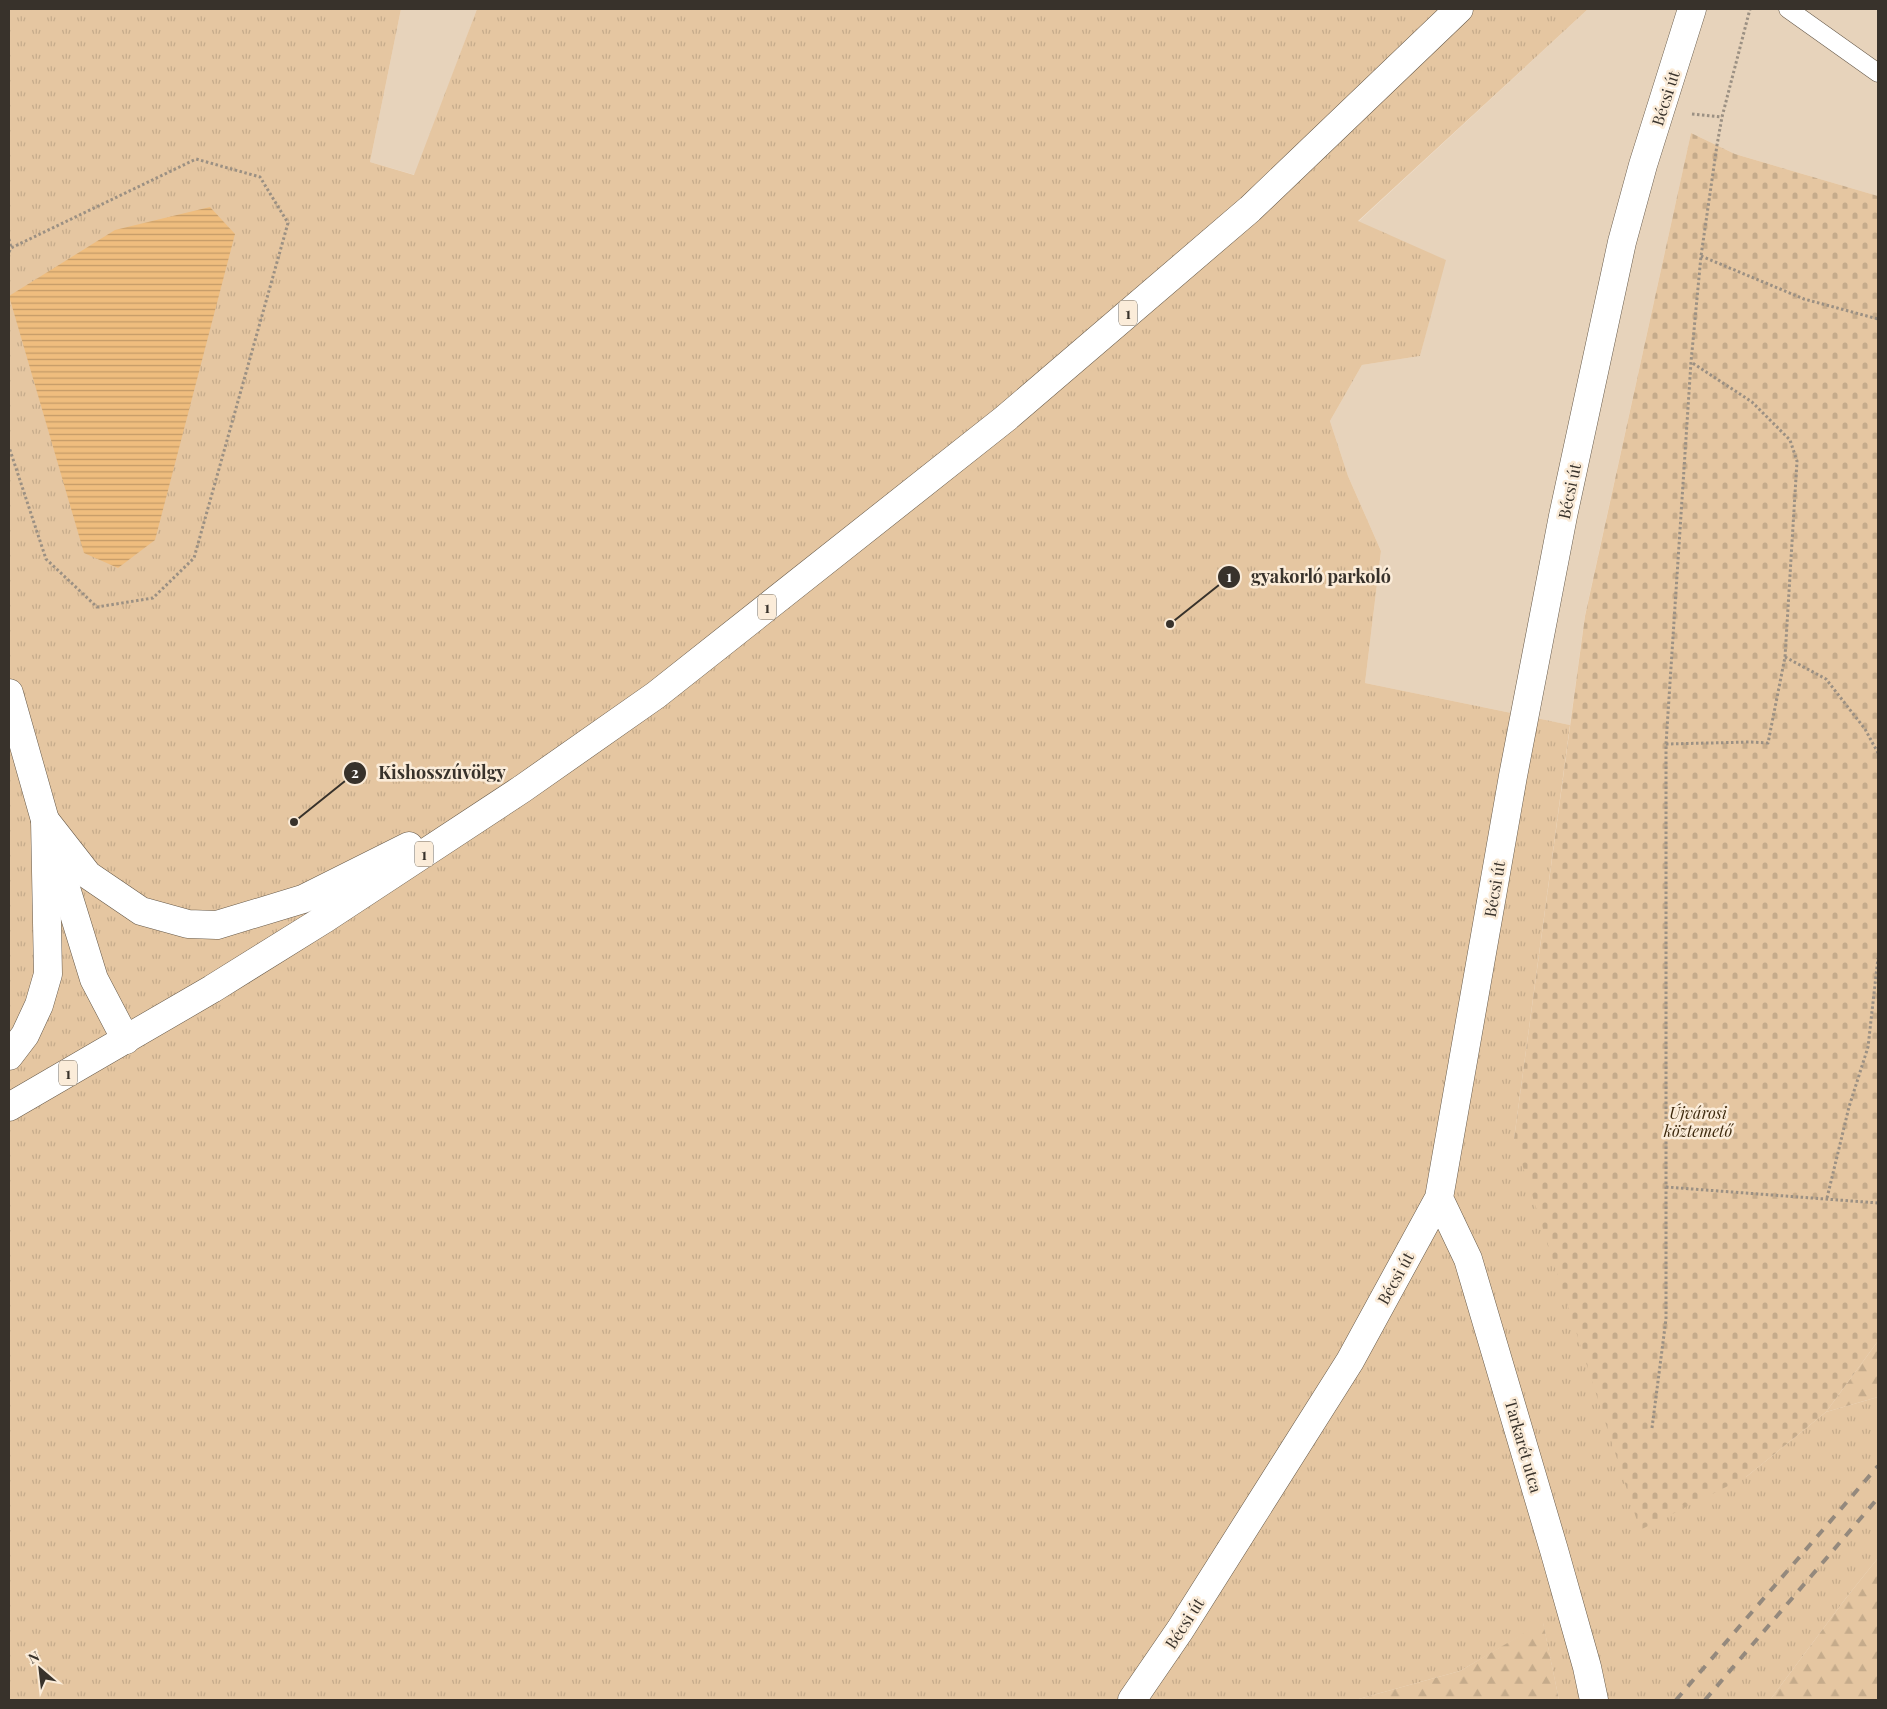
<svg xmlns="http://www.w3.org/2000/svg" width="1887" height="1709" font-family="'Playfair Display',serif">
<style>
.built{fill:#e7d3bb}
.grass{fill:url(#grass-tufts)}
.forest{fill:url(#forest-firs)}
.cemetery{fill:url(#cemetery-stones)}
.water{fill:url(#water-rules)}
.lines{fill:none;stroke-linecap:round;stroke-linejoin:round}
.lane-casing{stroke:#665949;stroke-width:19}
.street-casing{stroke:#665949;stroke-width:29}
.secondary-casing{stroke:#665949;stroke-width:29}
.primary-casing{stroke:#665949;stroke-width:29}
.path{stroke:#9b9083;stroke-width:3;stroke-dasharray:2.5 2.5;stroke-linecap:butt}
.lane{stroke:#fff;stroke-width:18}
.street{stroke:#fff;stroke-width:28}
.secondary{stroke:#fff;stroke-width:28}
.primary{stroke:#fff;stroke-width:28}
.rail{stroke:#94897d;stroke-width:4;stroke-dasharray:9 9;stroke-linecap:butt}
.labels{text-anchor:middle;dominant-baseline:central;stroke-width:5;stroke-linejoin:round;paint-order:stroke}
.shield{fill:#fbecd9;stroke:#726a5f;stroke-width:1}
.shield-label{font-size:15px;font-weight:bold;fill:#38322b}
.street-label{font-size:16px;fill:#38322b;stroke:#fbecd9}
.park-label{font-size:16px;font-style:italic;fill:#3d290d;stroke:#fbecd9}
.leader{fill:none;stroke:#38322b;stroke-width:2}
.callout-dot{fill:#38322b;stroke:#fbecd9;stroke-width:2}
.mark-label{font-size:15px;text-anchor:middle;font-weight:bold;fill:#fff}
.callout-label{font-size:18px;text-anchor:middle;font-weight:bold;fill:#38322b;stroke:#fbecd9;stroke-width:5;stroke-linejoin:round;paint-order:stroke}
</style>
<defs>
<pattern id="grass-tufts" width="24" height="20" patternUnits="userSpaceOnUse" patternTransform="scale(1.25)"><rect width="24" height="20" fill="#e5c6a1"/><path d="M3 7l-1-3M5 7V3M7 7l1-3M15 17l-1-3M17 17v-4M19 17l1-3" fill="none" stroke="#c5ab8b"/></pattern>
<pattern id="forest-firs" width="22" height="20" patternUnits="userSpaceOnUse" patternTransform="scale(1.25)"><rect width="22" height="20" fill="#e5c6a1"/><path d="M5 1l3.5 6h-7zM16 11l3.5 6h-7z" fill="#c5ab8b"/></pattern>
<pattern id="cemetery-stones" width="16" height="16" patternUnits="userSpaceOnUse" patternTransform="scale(1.25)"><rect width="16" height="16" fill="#e5c6a1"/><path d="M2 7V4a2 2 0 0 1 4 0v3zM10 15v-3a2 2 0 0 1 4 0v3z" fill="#c5ab8b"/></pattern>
<pattern id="water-rules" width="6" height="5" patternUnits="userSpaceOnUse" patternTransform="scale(1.25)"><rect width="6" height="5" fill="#efbd7e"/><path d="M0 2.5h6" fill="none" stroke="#c39a67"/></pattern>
</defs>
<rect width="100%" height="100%" fill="#eedecc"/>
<path class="built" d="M401,9H477L415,175L370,162Z
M1588,9H1878V196L1735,154L1691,133L1585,615L1570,725L1365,683L1381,551L1348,476L1330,421L1362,365L1420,356L1445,260L1358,222Z"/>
<path class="grass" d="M9,9H401L370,162L414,175L477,9H1588L1358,221L1446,260L1420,356L1362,365L1330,421L1348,476L1381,551L1365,683L1570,725L1514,1139L1746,1477L1826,1412L1878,1397V1558L1846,1598L1770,1700H1559L1543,1623L1460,1671L1355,1700H9Z"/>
<path class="forest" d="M1878,1341V1397L1826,1412Z
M1878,1558V1700H1770L1846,1598Z
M1543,1622L1559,1700H1355L1460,1671Z"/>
<path class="cemetery" d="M1691,133L1735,154L1878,196V1341L1826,1412L1746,1477L1640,1530L1514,1139L1585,616Z"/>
<path class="water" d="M210,207L235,234L155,540L118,568L84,553L9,296L115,230Z"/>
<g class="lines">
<defs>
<path id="lane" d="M1788,9L1878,73"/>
<path id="street" d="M1439,1198L1468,1259L1554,1550L1587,1667L1594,1700
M1132,1700L1180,1630L1350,1361L1439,1198L1513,776L1563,516L1622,242L1643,165L1692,9"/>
<path id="secondary" d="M9,693L45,820L94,979L126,1040"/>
<path id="primary" d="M45,820L88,875L141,911L188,924L217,925L303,899L409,846
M9,1056L25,1035L39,1005L48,974L45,820
M9,1107L212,989L326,918L522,789L656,695L1006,418L1250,209L1459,9"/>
</defs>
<use href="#lane" class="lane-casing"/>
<use href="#street" class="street-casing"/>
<use href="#secondary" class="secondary-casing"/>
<use href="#primary" class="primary-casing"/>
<path class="path" d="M1692,114L1722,117
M9,239L11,248
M9,252L11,248L196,159L260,177L288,223L194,558L153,598L97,607L46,559L9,447
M1701,256L1804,299L1878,319
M1785,657L1826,679L1865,729L1878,753
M1666,744L1751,742L1768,743L1785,657L1797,461L1790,440L1752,402L1691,362
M1666,1187L1878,1203
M1827,1198L1849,1107L1868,1047L1878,958
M1652,1428L1666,1319V744L1691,362L1701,256L1717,145L1722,117L1750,9"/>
<use href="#lane" class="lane"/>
<use href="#street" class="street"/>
<use href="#secondary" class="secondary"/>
<use href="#primary" class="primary"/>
<path class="rail" d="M1676,1700L1878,1466
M1705,1700L1878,1498"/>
</g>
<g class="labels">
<g class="shield">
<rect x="1119" y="300.5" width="18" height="25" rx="4"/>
<rect x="758" y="594.5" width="18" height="25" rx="4"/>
<rect x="415" y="841.5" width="18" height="25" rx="4"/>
<rect x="59" y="1060.5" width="18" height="25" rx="4"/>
</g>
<g class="shield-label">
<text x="1128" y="313">1</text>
<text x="767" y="607">1</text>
<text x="424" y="854">1</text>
<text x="68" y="1073">1</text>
</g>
<g class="street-label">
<text transform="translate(1665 98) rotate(-72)">Bécsi út</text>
<text transform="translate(1569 491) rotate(-78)">Bécsi út</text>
<text transform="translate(1494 889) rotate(-80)">Bécsi út</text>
<text transform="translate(1395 1278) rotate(-61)">Bécsi út</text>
<text transform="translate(1524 1446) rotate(74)">Tarkarét utca</text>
<text transform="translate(1184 1623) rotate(-57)">Bécsi út</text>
</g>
<g class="park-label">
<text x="1698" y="1112">Újvárosi<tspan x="1698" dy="18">köztemető</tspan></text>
</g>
</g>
<path class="leader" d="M1170 624L1229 577M294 822L355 773"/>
<g class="callout-dot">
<circle cx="1170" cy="624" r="5"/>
<circle cx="294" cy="822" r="5"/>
<circle cx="1229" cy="577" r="12"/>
<circle cx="355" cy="773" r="12"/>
</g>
<g class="mark-label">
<text x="1229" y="582">1</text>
<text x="355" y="778">2</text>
</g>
<g class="callout-label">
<text x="1321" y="583">gyakorló parkoló</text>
<text x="442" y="779">Kishosszúvölgy</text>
</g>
<rect width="1887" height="1709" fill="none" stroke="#38322b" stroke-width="20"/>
<g transform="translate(40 1669) rotate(332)" stroke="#fbecd9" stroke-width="4" paint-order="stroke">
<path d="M0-4L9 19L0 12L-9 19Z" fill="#38322b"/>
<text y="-8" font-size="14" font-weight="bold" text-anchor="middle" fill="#38322b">N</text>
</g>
</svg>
